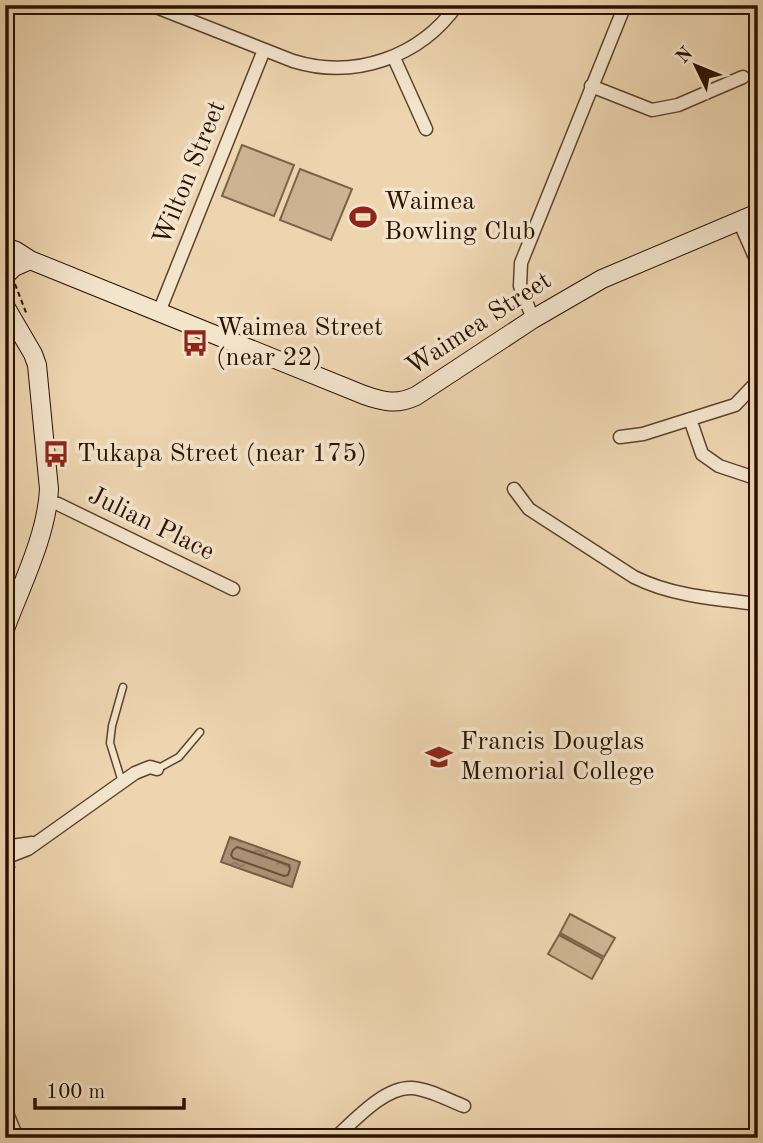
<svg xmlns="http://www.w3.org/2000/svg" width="763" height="1143" font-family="'Old Standard TT',serif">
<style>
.green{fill:#ccb492;stroke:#7b6249;stroke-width:2}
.water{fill:url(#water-ripples);stroke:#775e46;stroke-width:2}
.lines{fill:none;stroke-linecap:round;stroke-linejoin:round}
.shore{stroke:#6a523a;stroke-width:2}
.service-casing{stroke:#5b422c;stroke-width:9}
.minor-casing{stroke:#5b422c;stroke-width:15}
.tertiary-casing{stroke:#5b422c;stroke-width:17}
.secondary-casing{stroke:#2a1100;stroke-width:20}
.path{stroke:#2a1100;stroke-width:2;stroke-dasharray:5 3.5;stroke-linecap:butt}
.service{stroke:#f3e4cc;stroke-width:6}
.minor{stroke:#f3e4cc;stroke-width:12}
.tertiary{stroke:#f3e4cc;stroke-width:14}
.secondary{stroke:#f3e4cc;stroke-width:18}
.labels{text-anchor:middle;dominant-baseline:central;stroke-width:7;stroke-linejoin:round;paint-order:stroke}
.street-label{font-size:26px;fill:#2a1100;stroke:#f3e4cc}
.poi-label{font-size:26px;fill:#2a1100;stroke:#f3e4cc;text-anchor:start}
</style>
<defs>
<pattern id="water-ripples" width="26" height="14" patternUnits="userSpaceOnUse" patternTransform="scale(1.75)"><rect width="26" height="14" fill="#ab9274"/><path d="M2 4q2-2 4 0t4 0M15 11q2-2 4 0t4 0" fill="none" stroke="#8b765d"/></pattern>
</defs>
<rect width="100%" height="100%" fill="#edd5b0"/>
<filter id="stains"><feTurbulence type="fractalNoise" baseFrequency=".00286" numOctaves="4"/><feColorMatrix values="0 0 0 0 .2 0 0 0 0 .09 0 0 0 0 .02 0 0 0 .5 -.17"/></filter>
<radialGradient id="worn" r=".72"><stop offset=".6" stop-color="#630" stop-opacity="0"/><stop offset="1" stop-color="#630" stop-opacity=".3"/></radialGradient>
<path class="green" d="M242,145L294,165L274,216L222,196Z
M300,169L352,189L331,240L280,220Z
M570,914L615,938L604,957L560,933Z
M559,935L603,959L592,979L548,954Z"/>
<path class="water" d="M230,837L300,862L292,887L221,862Z"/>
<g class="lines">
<path class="shore" d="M237,847L289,865L290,869L288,875L284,876L233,858L231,855L233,850Z"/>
<defs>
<path id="service" d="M157,769L179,757L200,732
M122,782L110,743L112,726L123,687"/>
<path id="minor" d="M151,5L293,61C355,80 420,57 457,5
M394,58L426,129
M591,86L652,110L678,105L743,77
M739,221L758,264
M159,312L264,50
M533,319L520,286L521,263L625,5
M690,419L702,454L719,466L758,479
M620,437L643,434L735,405L758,381
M514,489L529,509L634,577C672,596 715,599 758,604
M48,503L58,504L233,589
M5,847L32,843
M5,858L28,849L135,773L150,767L157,769
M335,1138C354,1121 385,1086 412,1088C429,1089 448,1100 464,1106"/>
<path id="tertiary" d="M5,1111L16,1138"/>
<path id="secondary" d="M5,247L16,251L30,260L364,395C384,402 397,405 416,396L533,319L602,279L758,213
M5,276L14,267L30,260
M5,306L33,354L37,365L49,489C47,535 21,586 5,629"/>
</defs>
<use href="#service" class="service-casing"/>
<use href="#minor" class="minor-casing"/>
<use href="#tertiary" class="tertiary-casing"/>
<use href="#secondary" class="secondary-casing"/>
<path class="path" d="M15,284L27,315
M5,827L10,835
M5,886L15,866"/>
<use href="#service" class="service"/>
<use href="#minor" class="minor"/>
<use href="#tertiary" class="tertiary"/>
<use href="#secondary" class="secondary"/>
</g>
<defs>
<symbol id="stadium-bare" viewBox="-9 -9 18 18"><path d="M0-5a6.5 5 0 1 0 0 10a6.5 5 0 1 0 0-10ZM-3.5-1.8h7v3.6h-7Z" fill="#8f2418" stroke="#f3e4cc" stroke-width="2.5" paint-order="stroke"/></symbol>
<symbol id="bus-bare" viewBox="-9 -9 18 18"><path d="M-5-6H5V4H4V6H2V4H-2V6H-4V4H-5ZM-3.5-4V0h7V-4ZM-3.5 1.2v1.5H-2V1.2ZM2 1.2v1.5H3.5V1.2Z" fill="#8f2418" stroke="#f3e4cc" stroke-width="2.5" paint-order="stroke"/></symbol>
<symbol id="school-bare" viewBox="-9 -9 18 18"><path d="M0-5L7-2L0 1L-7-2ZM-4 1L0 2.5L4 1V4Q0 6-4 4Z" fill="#8f2418" stroke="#f3e4cc" stroke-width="2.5" paint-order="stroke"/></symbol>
</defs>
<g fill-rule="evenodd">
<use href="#stadium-bare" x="344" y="198" width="38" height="38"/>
<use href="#bus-bare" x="176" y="324" width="38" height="38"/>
<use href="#bus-bare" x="37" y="435" width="38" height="38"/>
<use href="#school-bare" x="420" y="738" width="38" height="38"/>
</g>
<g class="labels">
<g class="street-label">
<text transform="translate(190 173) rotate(-68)">Wilton Street</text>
<text transform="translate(479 324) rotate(-33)">Waimea Street</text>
<text transform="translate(151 524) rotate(26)">Julian Place</text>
</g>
<g class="poi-label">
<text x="384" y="202">Waimea<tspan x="384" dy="30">Bowling Club</tspan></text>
<text x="216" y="328">Waimea Street<tspan x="216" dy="30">(near 22)</tspan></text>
<text x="77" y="454">Tukapa Street (near 175)</text>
<text x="460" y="742">Francis Douglas<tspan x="460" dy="30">Memorial College</tspan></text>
</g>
</g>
<rect width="763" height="1143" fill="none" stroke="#edd5b0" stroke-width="28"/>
<rect x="7" y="7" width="749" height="1129" fill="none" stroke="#2a1100" stroke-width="3.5"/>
<rect x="14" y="14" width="735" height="1115" fill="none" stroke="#2a1100" stroke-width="2"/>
<g transform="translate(696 66) rotate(313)" stroke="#f3e4cc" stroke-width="5" paint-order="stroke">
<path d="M0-5L12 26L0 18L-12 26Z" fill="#2a1100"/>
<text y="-10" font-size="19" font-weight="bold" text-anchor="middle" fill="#2a1100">N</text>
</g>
<path d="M35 1098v10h149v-10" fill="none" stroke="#2a1100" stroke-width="3.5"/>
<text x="46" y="1098" font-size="21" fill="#2a1100" stroke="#f3e4cc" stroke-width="5" paint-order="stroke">100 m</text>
<rect width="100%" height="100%" filter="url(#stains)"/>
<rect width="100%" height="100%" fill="url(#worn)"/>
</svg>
